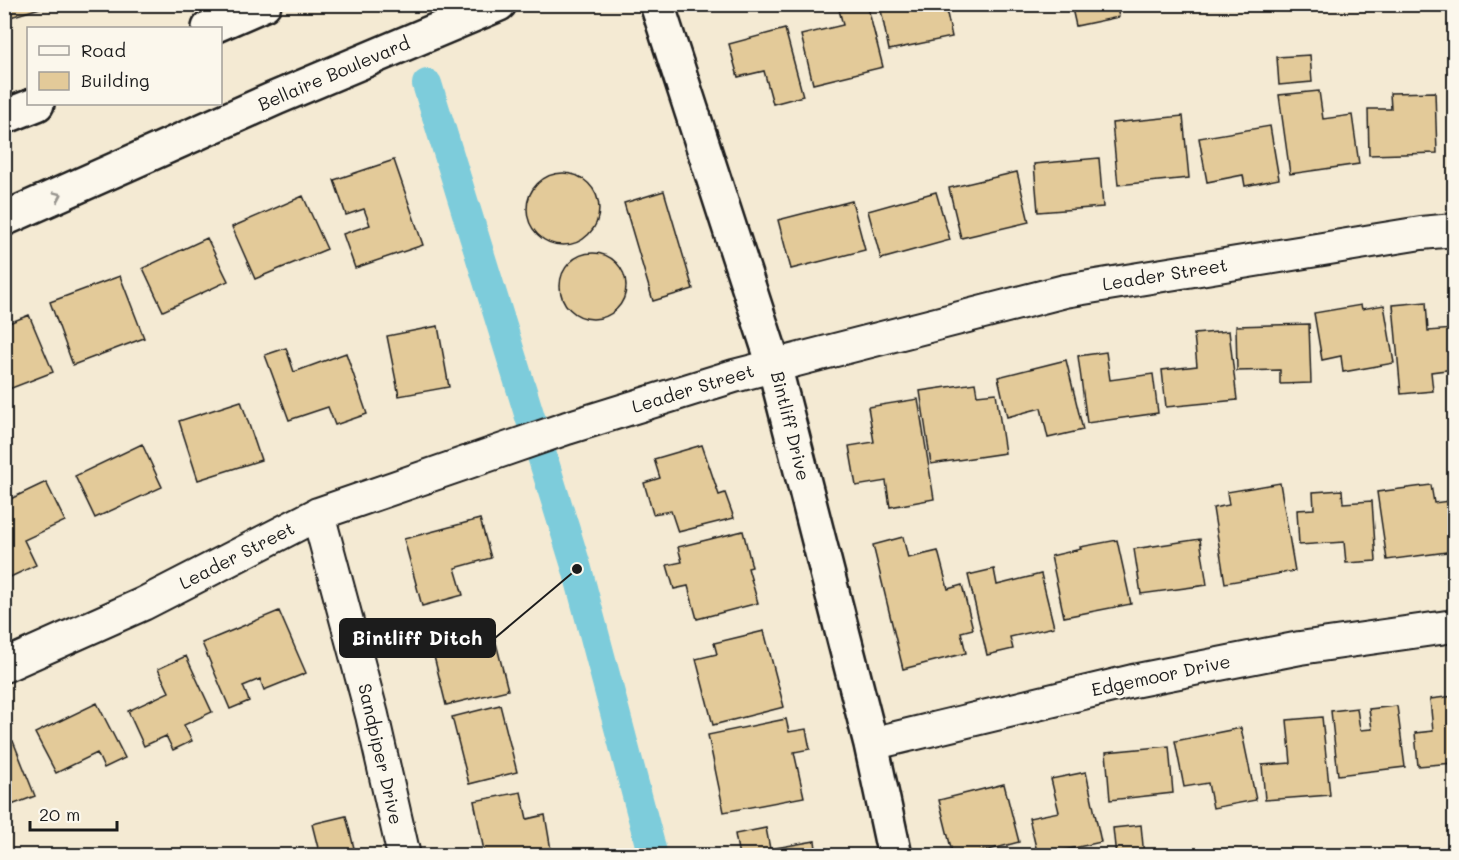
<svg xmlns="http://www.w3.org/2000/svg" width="1459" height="860" viewBox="0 0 1459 860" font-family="Mali,sans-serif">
  <rect width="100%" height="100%" fill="#f4ead3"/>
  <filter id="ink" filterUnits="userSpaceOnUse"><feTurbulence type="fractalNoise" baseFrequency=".0167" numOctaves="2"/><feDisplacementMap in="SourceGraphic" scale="12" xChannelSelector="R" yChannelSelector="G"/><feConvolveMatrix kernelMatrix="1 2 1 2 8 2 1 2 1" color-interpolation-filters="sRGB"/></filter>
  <g filter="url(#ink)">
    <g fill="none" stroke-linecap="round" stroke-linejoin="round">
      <path stroke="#7dccdb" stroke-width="30" d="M427,84L577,569L653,856"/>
    </g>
    <path fill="#e3ca99" stroke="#1c1c1c" stroke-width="1.5" d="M4,4H53L4,19Z
      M845,4H867L883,67L813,84L801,35L843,25L838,6Z
      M884,4H945L952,37L889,50L880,5Z
      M1071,4H1116L1119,17L1076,26Z
      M1131,4H1173L1131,10Z
      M785,29L803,96L773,104L764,71L738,77L729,44Z
      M1310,55L1312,82L1279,85L1277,57Z
      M1451,76H1454V139H1453Z
      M1319,91L1323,119L1352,115L1359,164L1290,174L1279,95Z
      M1435,92L1437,153L1369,155L1368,109H1391L1390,93Z
      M1183,116L1189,178L1118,185L1112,123Z
      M1270,126L1279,179L1245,186L1243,175L1207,182L1199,138Z
      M1099,158L1103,207L1038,212L1034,164Z
      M394,160L423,245L355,268L343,234L370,225L364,209L346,215L334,180Z
      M1017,172L1029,222L961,238L949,188Z
      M527 209a36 36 0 1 1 72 0a36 36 0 1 1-72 0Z
      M664,191L693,289L653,301L624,203Z
      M936,192L950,240L881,259L868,211Z
      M303,196L327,249L255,279L232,227Z
      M852,201L865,250L791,269L778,220Z
      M207,238L228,281L163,311L143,268Z
      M560 286a33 33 0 1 1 66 0a33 33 0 1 1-66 0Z
      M120,276L144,338L73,365L50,302Z
      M1426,302L1428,331L1454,329V369L1431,372L1433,391L1401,394L1393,305Z
      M1361,305L1362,309L1384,305L1394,363L1343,372L1341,356L1322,360L1314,313Z
      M29,315L53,372L4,391V325Z
      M1309,324L1311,383L1280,384V370L1237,371L1236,326Z
      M438,326L449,387L399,396L387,336Z
      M1229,331L1237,400L1166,407L1162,370L1197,366L1194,334Z
      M286,348L294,372L346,353L367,414L335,425L328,407L289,420L265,355Z
      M1106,352L1110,380L1153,374L1158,413L1087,423L1078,356Z
      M1066,360L1083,430L1048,438L1041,408L1007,417L998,377Z
      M975,383L977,395L996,393L1005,453L931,464L920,391Z
      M918,399L934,499L890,507L886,481L856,486L849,446L874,442L868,407Z
      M241,401L261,460L198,480L179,421Z
      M142,444L162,487L95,518L75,476Z
      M702,445L719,495L725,493L734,518L678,532L671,511L653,514L644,483L660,478L654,459Z
      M46,482L65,521L24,540L36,565L4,580V502Z
      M1280,483L1295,571L1225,583L1213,508L1229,505L1227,492Z
      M1431,485L1434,503L1449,501L1454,551L1387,560L1377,492Z
      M1342,490L1343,503L1372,501L1376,561L1346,563L1344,542L1299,545L1297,510L1314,509L1313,492Z
      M480,519L491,558L455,568L463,595L422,606L404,539Z
      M743,531L752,567L748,568L758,603L697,619L688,586L674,589L667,565L682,562L678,547Z
      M903,537L908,558L938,551L948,589L962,585L973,629L961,632L966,653L903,669L873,545Z
      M1200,539L1207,585L1141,594L1134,549Z
      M1117,540L1131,604L1064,617L1051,556L1081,549L1080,547Z
      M994,569L997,585L1041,574L1054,627L1010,637L1013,649L987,655L968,575Z
      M279,611L306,673L264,690L260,679L243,686L249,701L230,709L202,643Z
      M458,624L463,643L494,635L508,690L446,705L428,632Z
      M764,631L784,707L713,725L696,659L717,654L714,643Z
      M186,656L212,712L184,725L192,741L173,750L166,736L144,746L128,711L169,692L158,669Z
      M1454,696V763L1418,766L1415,733L1433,731L1430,699Z
      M97,703L125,758L104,768L97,753L56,773L35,733Z
      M500,705L517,772L469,784L452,717Z
      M1397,706L1405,767L1338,775L1331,711L1357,708L1360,730L1372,729L1369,709Z
      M1322,717L1330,795L1265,800L1262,765L1291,763L1287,720Z
      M786,719L789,732L806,729L810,749L794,752L804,797L724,812L708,735Z
      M1241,728L1256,800L1213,808L1208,783L1184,787L1175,741Z
      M13,741L35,796L4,808V744Z
      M1169,746L1173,793L1110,800L1106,752Z
      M1086,772L1101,842L1038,856L1029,818L1059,812L1051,779Z
      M1004,784L1019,842L966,856H953L939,800Z
      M521,792L527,819L545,815L552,856H485L474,801Z
      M346,816L356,856H320L312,824Z
      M1141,825L1144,856H1116L1113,828Z
      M766,828L770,849L815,841L817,856H739L735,834Z"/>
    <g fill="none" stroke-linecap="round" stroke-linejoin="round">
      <g stroke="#1c1c1c" stroke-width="36">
        <path id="minor" d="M318,514L372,715L404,856
          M4,666L143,604L318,514L567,428L734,376L1065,291L1421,233L1454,230
          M871,744L1133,681L1300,648L1454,626"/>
      </g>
      <g stroke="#1c1c1c" stroke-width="38">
        <path id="tertiary" d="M657,4L774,365L871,744L895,856"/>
      </g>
      <g stroke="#1c1c1c" stroke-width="38">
        <path id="primary" d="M209,28L264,4
          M4,117L37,104
          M4,219L276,98L499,4"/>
      </g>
      <use href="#minor" stroke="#fbf7ec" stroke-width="32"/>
      <use href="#tertiary" stroke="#fbf7ec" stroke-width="33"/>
      <use href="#primary" stroke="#fbf7ec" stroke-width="33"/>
    </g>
    <defs><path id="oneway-chevron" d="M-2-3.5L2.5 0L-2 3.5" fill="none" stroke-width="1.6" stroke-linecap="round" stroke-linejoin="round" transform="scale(1.5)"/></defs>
    <use stroke="#97948e" href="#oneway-chevron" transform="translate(58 196) rotate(-24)"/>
  </g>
  <g text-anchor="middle" stroke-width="6" stroke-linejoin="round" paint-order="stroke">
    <g font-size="18" fill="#1c1c1c" stroke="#fbf7ec">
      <text transform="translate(334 74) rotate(-23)" y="6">Bellaire Boulevard</text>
      <text transform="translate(1165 275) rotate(-9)" y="6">Leader Street</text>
      <text transform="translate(693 389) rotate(-17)" y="6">Leader Street</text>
      <text transform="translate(790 426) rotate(76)" y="6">Bintliff Drive</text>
      <text transform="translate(237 556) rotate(-27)" y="6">Leader Street</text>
      <text transform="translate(1161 676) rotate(-12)" y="6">Edgemoor Drive</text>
      <text transform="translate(380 754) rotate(77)" y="6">Sandpiper Drive</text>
    </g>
  </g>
  <path fill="none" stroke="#1c1c1c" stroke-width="2" d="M577 569L495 638"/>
  <circle fill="#1c1c1c" stroke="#fbf7ec" stroke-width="2" cx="577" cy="569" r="6"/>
  <rect fill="#1c1c1c" stroke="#1c1c1c" stroke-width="2" x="340" y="619" width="155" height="38" rx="6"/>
  <g font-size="20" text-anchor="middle" font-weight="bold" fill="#fff">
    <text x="417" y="645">Bintliff Ditch</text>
  </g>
  <rect width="1459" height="860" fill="none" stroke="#fbf7ec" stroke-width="24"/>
  <rect x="12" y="12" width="1435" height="836" fill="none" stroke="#1c1c1c" stroke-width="2" filter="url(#ink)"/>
  <rect x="27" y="27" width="195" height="78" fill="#fbf7ec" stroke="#a29f99" stroke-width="1.5"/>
  <rect x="39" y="46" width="30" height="9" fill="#fbf7ec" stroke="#a29f99" stroke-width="1.5"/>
  <text x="81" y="57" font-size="18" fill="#1c1c1c">Road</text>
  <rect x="39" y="72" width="30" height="18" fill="#e3ca99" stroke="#a29f99" stroke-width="1.5"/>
  <text x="81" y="87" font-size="18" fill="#1c1c1c">Building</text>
  <path d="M30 821v9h87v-9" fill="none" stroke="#1c1c1c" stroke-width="3"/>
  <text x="39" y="821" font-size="18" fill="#1c1c1c" stroke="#fbf7ec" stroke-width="4.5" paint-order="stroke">20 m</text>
</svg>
